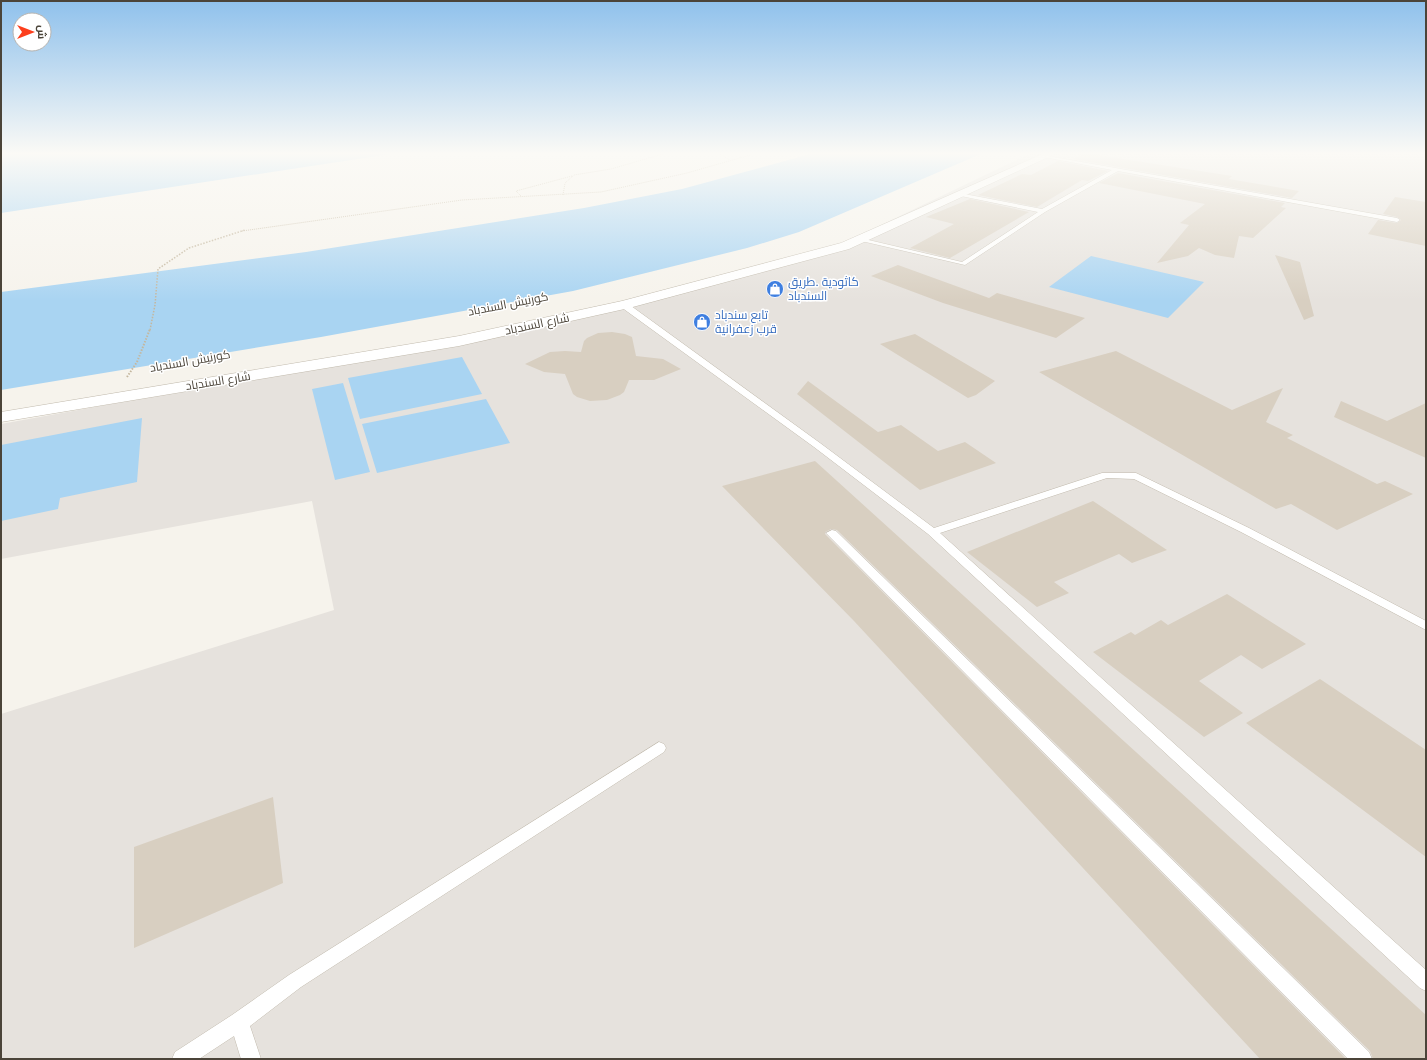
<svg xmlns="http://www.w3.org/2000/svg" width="1427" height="1060" viewBox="0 0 1427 1060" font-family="'Varela Round',Cairo,sans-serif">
  <rect width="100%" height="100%" fill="#f6f3ec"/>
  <path fill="#e6e2dd" d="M1031,153H1426V1059H1V714L334,610L312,501L1,559V424L288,372L607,308L829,250Z"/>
  <path fill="#a9d4f2" d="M1,153H397L1,213Z
    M814,153H983L799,232L747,248L573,291L321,337L1,390V292L306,252L584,208L682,189Z
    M1091,256L1204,282L1168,318L1049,287Z
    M462,357L482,394L360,419L348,378Z
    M343,383L370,472L335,480L312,389Z
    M486,399L510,443L377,473L362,424Z
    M142,418L137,482L60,498L58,509L1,521V445Z"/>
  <path fill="#d8cfc1" d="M1085,153L1232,176L1229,179L1299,191L1292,198L1073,159Z
    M1058,161L1108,171L1088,181L1082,180L1037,207L978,195L1022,174L1031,175Z
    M1118,173L1285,203L1281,207L1286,208L1253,238L1239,236L1234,258L1215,255L1199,248L1188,256L1157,263L1189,225L1180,223L1205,204L1099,183Z
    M1395,197L1426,202V246L1368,234L1378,220L1397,223L1401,220L1397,217L1383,214Z
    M970,199L1029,212L950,258L910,248L954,224L926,217Z
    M1275,255L1300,262L1314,316L1304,320Z
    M898,265L989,298L997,293L1085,318L1056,338L943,303L871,276Z
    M612,332L625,334L632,337L636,356L663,359L681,369L654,380H629L624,392L620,395L607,400L590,401L577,397L573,394L565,374L544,372L525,364L550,352L565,351L581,352L584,341L587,338L598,333Z
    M915,334L995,381L976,395L968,398L880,344Z
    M1116,351L1232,410L1283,388L1266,422L1293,435L1287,438L1377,484L1385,481L1413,494L1337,530L1291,504L1276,509L1039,372Z
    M808,381L878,432L901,425L938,451L965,442L996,463L920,490L797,394Z
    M1341,401L1387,421L1426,403V458L1334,417Z
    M815,461L1426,1015V1059H1373L1370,1051L837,530L831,529L825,532V534L1346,1059H1260L854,621L722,486Z
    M1093,501L1167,550L1132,563L1119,554L1054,582L1069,593L1037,607L967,552Z
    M1227,594L1306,644L1262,669L1241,655L1199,681L1243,713L1204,737L1093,652L1131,632L1135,635L1161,620L1168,625Z
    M1320,679L1426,750V857L1246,723Z
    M273,797L283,883L134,948V847Z"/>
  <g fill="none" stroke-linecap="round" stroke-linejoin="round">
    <g stroke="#c2bbae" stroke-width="1">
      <path id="service" d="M1042,155L1397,218L1400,220L1397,222L1118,171L1045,212L965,265L857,240L860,238L962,262L1038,212L961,196L959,193L1042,209L1112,170L1044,157Z
        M621,303H627L820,443L934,528L1102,473H1136L1249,528L1426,621V630L1241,532L1134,479L1107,478L940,533L1426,970V991L1420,988L928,534L814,447L621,307Z
        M832,530L836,531L1369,1052L1372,1059H1348L828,535L826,533Z
        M659,742L664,744L666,748L664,752L301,987L250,1026L261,1059H241L234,1036L199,1059H172L175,1052L232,1015L289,975Z"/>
    </g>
    <g stroke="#c2bbae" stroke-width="1">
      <path id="minor" d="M1045,153H1057L849,249L629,308L459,346L1,422V412L459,336L622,301L841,243Z"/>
    </g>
    <path stroke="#c4b79f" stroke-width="1" stroke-dasharray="1 1" stroke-linecap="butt" d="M718,153L730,160
      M563,195L565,183L574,175L611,169L666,153
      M521,196L516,191L572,176
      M242,231L462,200L601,192L687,173L757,153"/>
    <path stroke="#c4b79f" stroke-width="1.5" stroke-dasharray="1.5 1.5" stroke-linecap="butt" d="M150,330L155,305L158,269L189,248L245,230"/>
    <path stroke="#c4b79f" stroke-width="2" stroke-dasharray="1.5 1.5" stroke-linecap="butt" d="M127,377L137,362L150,329"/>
    <use href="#service" fill="#fff" fill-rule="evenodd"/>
    <use href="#minor" fill="#fff" fill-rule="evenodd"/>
  </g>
  <linearGradient id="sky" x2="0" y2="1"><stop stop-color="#8fc1ec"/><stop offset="0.51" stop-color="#fbfaf6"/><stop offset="1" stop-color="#fbfaf6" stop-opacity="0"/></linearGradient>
  <rect width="1427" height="301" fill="url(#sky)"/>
  <defs>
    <g id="shop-disc" transform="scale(0.9)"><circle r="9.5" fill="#3f7fe0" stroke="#fff"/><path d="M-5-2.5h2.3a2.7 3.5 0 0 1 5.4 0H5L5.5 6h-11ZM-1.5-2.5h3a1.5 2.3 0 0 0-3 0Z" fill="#fff"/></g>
  </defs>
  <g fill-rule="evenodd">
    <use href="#shop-disc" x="775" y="289"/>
    <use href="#shop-disc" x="702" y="322"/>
  </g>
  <g text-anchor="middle" stroke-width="3" stroke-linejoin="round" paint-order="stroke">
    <g font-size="12" fill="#366cbe" stroke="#fff" text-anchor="start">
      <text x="788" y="286">كاثودية .طريق<tspan x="788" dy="14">السندباد</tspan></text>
      <text x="715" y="319">تابع سندباد<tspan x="715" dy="14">قرب زعفرانية</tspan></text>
    </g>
    <g font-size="12" fill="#4b4439" stroke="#fff">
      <text transform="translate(508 304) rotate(-11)" y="4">كورنيش السندباد</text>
      <text transform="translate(537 324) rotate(-12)" y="4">شارع السندباد</text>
      <text transform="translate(190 361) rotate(-10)" y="4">كورنيش السندباد</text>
      <text transform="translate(218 381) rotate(-9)" y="4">شارع السندباد</text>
    </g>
  </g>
  <rect width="1427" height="1060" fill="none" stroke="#4b4439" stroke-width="4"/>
  <g transform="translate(32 32) rotate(90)"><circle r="19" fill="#ffffff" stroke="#b7b4b0"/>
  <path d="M0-3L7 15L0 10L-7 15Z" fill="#fc3f1d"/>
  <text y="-6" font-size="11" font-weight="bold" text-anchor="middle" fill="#4b4439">ش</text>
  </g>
</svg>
